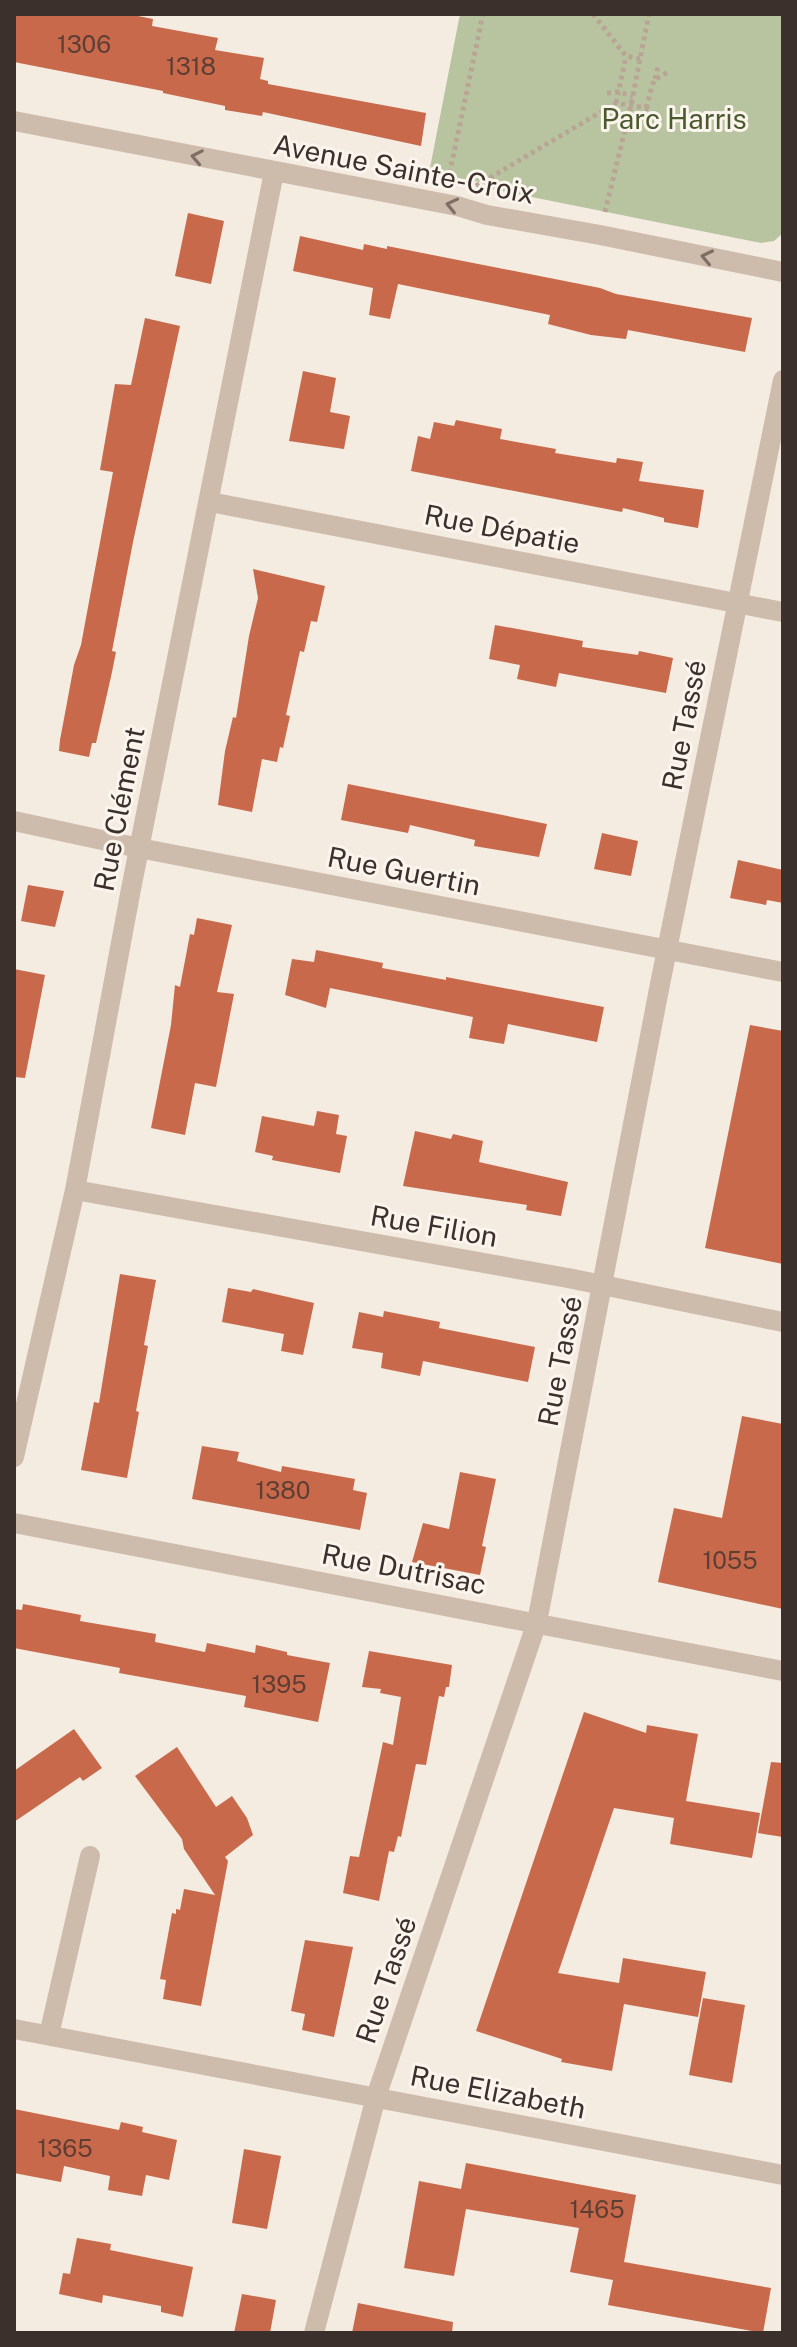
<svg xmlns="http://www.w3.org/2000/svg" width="797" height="2347" viewBox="0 0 797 2347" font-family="'Public Sans',sans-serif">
  <rect width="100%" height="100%" fill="#f4ebe1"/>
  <path fill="#b8c4a0" d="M460,14H783V233L774,241L761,243L492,189L480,182L429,173Z"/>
  <path fill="#c8694b" d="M14,14H128L153,19L152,26L218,38L215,50L264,58L260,79L268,81V84L426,113L421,146L263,112L262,116L225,110V106L163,93V91L14,62Z
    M188,213L224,221L211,284L175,276Z
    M300,236L363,250L364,244L387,249V246L600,288L616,294L752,318L745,352L628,330L626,339L591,335L548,324L550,315L398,284L390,319L369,315L373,288L293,271Z
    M145,318L180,326L133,542L112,651L116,652L112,672L96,743H92L89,757L59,751L60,740L74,665L81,645L113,472L100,470L115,384L131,385Z
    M303,371L336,378L330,412L350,416L344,449L289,441Z
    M456,420L502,429L500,439L556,449L555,453L616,463L617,458L643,462L639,481L704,490L698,528L664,522V518L623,508L622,512L411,471L418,436L430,439L434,422L454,426Z
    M253,569L325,586L317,622L311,621L304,652L300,651L286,715L290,716L283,748L280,747L277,762L262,759L252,812L218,805L225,751L233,717L236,718L249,636L258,598Z
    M495,625L583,641L582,647L638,655L639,651L673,658L666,693L559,673L556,687L517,679L520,665L489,659Z
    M348,784L547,824L539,857L474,846L475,840L410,825L408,833L341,820Z
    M602,833L638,841L631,876L594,869Z
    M738,860L783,870V903L767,900L766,905L730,898Z
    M28,885L64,891L55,927L21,921Z
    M197,918L232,925L217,992L234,994L216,1087L195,1083L185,1135L151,1128L171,1025L175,985L180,987L190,934L194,935Z
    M316,950L383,963L382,968L446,980V977L604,1007L597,1042L508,1024L504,1044L469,1038L473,1017L330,988L326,1008L285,995L292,959L314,962Z
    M14,969L45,975L25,1078L14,1077Z
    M750,1025L783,1031V1264L705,1248Z
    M317,1111L339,1115L336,1134L347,1136L340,1173L272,1160L273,1156L255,1152L262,1116L314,1126Z
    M415,1131L451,1139L453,1134L483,1141L479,1162L568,1182L561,1216L526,1210L527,1205L403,1186Z
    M120,1274L156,1280L144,1345L148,1346L136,1411L139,1412L127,1478L81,1470L94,1402L99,1403Z
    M228,1288L251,1292L253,1289L314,1303L303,1355L281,1351L284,1334L222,1322Z
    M384,1311L440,1322L439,1328L535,1347L528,1382L423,1361L420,1376L381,1368L383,1353L352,1348L359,1312L383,1317Z
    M742,1416L783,1424V1609L658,1582L674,1508L722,1518Z
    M202,1446L239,1452L237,1461L281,1472L282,1466L355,1479L353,1490L367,1493L360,1530L192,1499Z
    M460,1472L496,1479L482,1546L486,1547L480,1575L412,1562L423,1523L449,1529Z
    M23,1604L81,1615L80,1621L156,1634L155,1642L205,1652L207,1643L255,1653L256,1645L287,1652V1655L330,1663L318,1722L244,1707L246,1696L119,1673L120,1668L14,1648V1609L22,1610Z
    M369,1651L452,1665L449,1687H446L444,1697L439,1696L426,1765L416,1764L401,1837L398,1836L394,1852L389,1851L379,1901L343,1893L350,1856L359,1857L383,1742L393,1745L401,1697L380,1693L381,1689L362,1687Z
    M584,1712L646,1733L647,1725L698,1734L686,1801L760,1813L752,1858L670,1844L674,1818L614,1808L558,1973L619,1983L623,1958L706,1972L698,2017L624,2004L612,2071L561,2062L562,2059L476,2031Z
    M74,1729L102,1768L83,1781L80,1777L14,1822V1771Z
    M177,1747L216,1807L232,1796L247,1818L253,1835L225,1857L228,1861L201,2006L163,1999L166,1980L160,1979L172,1913L176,1914V1909L180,1910L184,1889L215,1895L184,1849L182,1839L135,1776Z
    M771,1762L783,1763V1837L758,1833Z
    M305,1940L353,1947L334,2037L302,2030L305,2014L291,2011Z
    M703,1998L745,2005L732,2083L689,2075Z
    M14,2109L119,2130L121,2122L143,2127L142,2132L177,2140L169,2180L146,2175L142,2196L108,2190L110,2176L64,2166L61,2182L14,2173Z
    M244,2149L281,2156L267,2229L232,2223Z
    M466,2163L636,2195L624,2262L771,2288L763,2333L608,2305L613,2280L570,2272L579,2228L466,2209L454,2276L404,2268L419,2181L461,2189Z
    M77,2238L111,2244L110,2250L193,2267L183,2317L161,2312V2306L103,2295L102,2303L59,2294L63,2273L70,2274Z
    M242,2294L276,2300L270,2333H234Z
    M358,2303L453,2322L452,2333H352Z"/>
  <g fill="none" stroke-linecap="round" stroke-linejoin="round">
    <path stroke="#b9a596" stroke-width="5" stroke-dasharray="4 4" stroke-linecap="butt" d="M593,14L626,56L640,59
      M655,79L658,67
      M607,93L618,92L633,96
      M616,103L626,56
      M646,108L654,80L670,71
      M448,181L483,14
      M476,186L616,103L646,108L662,120
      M605,212L631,105L649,14"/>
    <path stroke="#cdbbac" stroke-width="20" d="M14,121L457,206L487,215L600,235L783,272
      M210,502L783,612
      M14,821L139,848L783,972
      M75,1190L568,1278L783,1322
      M14,1457L75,1190L131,889L274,172
      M14,1523L783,1671
      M14,2029L783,2175
      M49,2035L90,1856
      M314,2333L376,2097L537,1622L660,984L783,380"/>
  </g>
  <defs><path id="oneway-chevron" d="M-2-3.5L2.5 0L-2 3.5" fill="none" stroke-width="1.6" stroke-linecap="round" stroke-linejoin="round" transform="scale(2)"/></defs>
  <g stroke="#7d6f65">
    <use href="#oneway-chevron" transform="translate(197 157) rotate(-169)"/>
    <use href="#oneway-chevron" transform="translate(452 205) rotate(-167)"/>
    <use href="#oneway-chevron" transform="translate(707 257) rotate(-168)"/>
  </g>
  <g text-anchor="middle" stroke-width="6" stroke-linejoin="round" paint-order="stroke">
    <g font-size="24" fill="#5e3e33">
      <text x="84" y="53">1306</text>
      <text x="191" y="75">1318</text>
      <text x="283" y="1499">1380</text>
      <text x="730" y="1569">1055</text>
      <text x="279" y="1693">1395</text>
      <text x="65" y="2157">1365</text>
      <text x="597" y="2218">1465</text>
    </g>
    <g font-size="28" fill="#4a5a2e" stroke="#fbf5ee">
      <text x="674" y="129">Parc Harris</text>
    </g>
    <g font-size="28" fill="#3b302b" stroke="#fbf5ee">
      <text transform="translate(404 169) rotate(11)" y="10">Avenue Sainte-Croix</text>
      <text transform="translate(502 529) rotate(11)" y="10">Rue Dépatie</text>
      <text transform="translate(684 725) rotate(-79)" y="10">Rue Tassé</text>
      <text transform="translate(119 809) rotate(-79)" y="10">Rue Clément</text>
      <text transform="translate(404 871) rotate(11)" y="10">Rue Guertin</text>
      <text transform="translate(434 1226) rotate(10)" y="10">Rue Filion</text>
      <text transform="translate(560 1361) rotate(-79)" y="10">Rue Tassé</text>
      <text transform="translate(404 1569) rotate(11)" y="10">Rue Dutrisac</text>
      <text transform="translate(386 1980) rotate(-71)" y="10">Rue Tassé</text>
      <text transform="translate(498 2092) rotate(11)" y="10">Rue Elizabeth</text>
    </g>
  </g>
  <rect width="797" height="2347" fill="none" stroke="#3b302b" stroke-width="32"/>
</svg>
